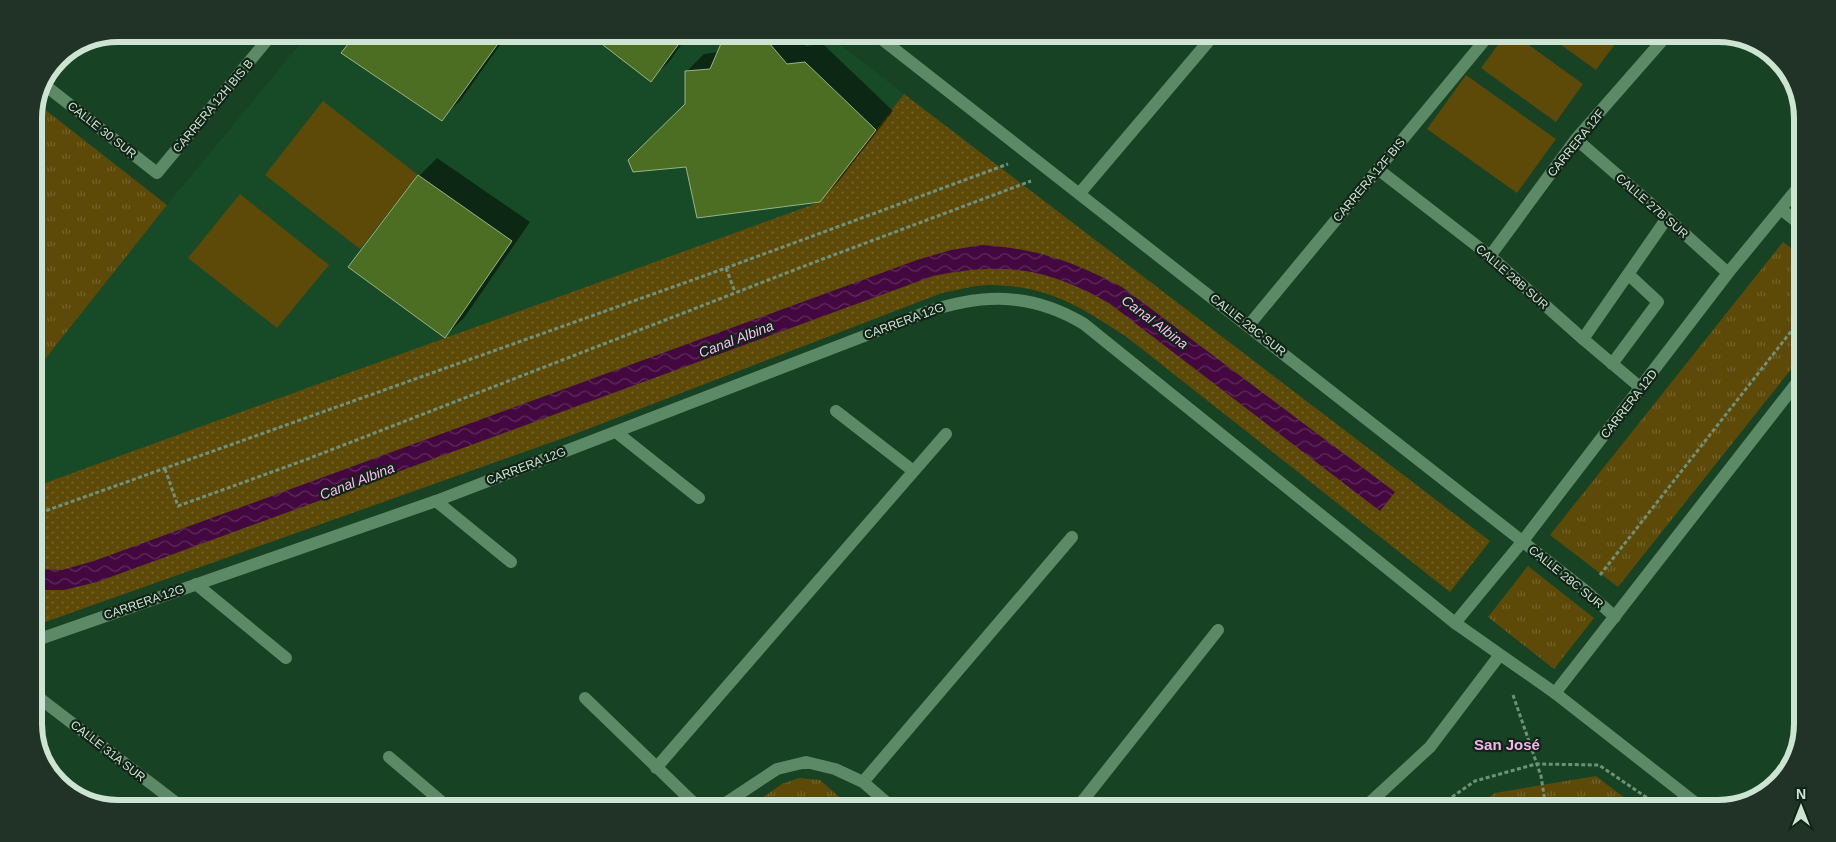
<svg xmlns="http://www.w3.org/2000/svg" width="1836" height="842" viewBox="0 0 1836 842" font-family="Arial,sans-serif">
  <defs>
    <pattern id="grass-dots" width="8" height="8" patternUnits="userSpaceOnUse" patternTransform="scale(1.25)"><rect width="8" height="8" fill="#5d4a09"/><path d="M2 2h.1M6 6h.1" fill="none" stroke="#73642c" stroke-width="1.8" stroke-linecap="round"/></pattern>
    <pattern id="park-tufts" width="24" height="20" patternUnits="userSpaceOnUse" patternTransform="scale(1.25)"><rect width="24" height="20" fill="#5d4a09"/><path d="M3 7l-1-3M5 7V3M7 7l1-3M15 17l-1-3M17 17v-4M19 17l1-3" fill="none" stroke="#73642c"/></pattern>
    <pattern id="water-waves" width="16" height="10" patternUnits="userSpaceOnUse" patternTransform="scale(1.25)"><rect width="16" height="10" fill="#430840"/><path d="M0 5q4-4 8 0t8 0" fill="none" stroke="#5d2c5b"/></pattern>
  </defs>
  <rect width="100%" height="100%" fill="#174224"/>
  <path fill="#174b28" d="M830,37L904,94L820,202L34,487V373L167,205L304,39Z"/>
  <path fill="url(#grass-dots)" d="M904,94L1490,541L1450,592L1128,338C1081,307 1049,286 991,285C975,285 957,290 942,293L572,435L34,626V487L820,202Z"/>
  <path fill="url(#park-tufts)" d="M38,104L167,205L34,373V113Z
    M1783,242L1801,256L1800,358L1618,587L1550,535Z
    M1528,566L1594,618L1554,669L1488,617Z
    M1596,776L1638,808H1475L1495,793Z
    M799,778L820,780L852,808H748L782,784Z"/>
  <path fill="#5d4a09" d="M1546,34H1610L1618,40L1596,70Z
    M1505,35H1515L1583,84L1556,122L1481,68Z
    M1466,75L1556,139L1517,193L1427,129Z
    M323,101L418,175L360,249L265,175Z
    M240,194L329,265L277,328L188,258Z"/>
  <path fill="url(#water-waves)" d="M982,245C1038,249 1072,261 1122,287L1395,492L1380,511L1109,303C1045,267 1004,262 933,276L97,582L64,590H34V569L62,570L94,561L917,260L951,250Z"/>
  <path fill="#0007" d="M798,37L806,46L823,44L893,111L838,182L820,200L687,166L686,72L704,54L718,52L726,38Z
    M505,38L460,101L441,119L354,39Z
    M596,38H686L669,62L650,80Z
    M437,158L530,222L464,318L445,336L419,176Z"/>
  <path fill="#4b6e23" stroke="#9ab384" d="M764,37L787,64L805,62L876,130L820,202L697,218L686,167L633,172L628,160L685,104V71L710,69L723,39Z
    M502,38L442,121L341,53L352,39Z
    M594,38H683L651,82Z
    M418,175L512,241L445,338L348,267Z"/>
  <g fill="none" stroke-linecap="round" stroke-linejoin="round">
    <path stroke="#709179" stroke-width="3" stroke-dasharray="4 2.5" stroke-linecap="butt" d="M726,268L735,292
      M165,469L178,506L305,460L807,265L1031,181
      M34,515L726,268L1008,164
      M1600,575L1800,320
      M1513,695L1541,776L1546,808
      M1436,808L1475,781L1536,764L1599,765L1662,808"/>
    <path stroke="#5c8966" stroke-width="12" d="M1612,364L1658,302L1628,274
      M1641,388L1583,339L1667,218L1728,273
      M836,411L912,470
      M616,432L699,498
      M436,501L511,562
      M196,584L286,658
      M585,698L699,808
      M389,757L449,808
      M656,768L946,434
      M863,782L1072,537
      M1077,808L1218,630"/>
    <path stroke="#5c8966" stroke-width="12" d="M879,37L1587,592L1615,617
      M46,86L157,173L268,39
      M1576,139L1667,218
      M1379,170L1490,256L1583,339
      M1079,194L1213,36
      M1782,210L1801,225
      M1490,256L1576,139L1668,34
      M1249,325L1489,35
      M34,641L436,501L924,313C981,293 1031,292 1084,324L1455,623
      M1555,693L1702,808
      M718,808L777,769L806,762L835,769L863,782L893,808"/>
    <path stroke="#5c8966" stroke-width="12" d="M1799,380L1555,693L1455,623L1522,542L1728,273L1801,184
      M34,694L183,808
      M1364,808L1430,747L1499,656"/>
  </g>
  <g text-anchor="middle" stroke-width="4.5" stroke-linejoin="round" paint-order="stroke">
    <g font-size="12" fill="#cce4d1" stroke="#122417">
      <text transform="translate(213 106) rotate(-50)" y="4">CARRERA 12H BIS B</text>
      <text transform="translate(102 130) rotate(38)" y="4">CALLE 30 SUR</text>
      <text transform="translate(1576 143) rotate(-51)" y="4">CARRERA 12F</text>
      <text transform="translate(1369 180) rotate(-50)" y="4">CARRERA 12F BIS</text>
      <text transform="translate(1652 206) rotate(41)" y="4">CALLE 27B SUR</text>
      <text transform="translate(1512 277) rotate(41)" y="4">CALLE 28B SUR</text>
      <text transform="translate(904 321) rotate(-20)" y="4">CARRERA 12G</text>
      <text transform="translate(1248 325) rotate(38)" y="4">CALLE 28C SUR</text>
      <text transform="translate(1629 404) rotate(-52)" y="4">CARRERA 12D</text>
      <text transform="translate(526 466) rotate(-21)" y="4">CARRERA 12G</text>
      <text transform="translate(1566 577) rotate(39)" y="4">CALLE 28C SUR</text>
      <text transform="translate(144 602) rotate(-19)" y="4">CARRERA 12G</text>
      <text transform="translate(108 751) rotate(38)" y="4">CALLE 31A SUR</text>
    </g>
    <g font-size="14" font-style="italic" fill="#fbbcf3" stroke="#122417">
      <text transform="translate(1155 322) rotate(37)" y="5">Canal Albina</text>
      <text transform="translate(736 339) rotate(-21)" y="5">Canal Albina</text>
      <text transform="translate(357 481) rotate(-21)" y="5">Canal Albina</text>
    </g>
    <g font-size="15" font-weight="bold" fill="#f2b4ea" stroke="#122417">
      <text x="1507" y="750">San José</text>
    </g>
  </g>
  <path d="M0 0H1836V842H0ZM118 42H1718A76 76 0 0 1 1794 118V724A76 76 0 0 1 1718 800H118A76 76 0 0 1 42 724V118A76 76 0 0 1 118 42Z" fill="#213326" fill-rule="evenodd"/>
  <path fill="none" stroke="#cce4d1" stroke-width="6" d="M118 42H1718A76 76 0 0 1 1794 118V724A76 76 0 0 1 1718 800H118A76 76 0 0 1 42 724V118A76 76 0 0 1 118 42Z"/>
  <g transform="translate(1801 807)" stroke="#122417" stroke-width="4" paint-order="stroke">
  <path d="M0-4L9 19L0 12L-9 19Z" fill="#cce4d1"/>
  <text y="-8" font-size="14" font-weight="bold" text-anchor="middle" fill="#cce4d1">N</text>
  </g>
</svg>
